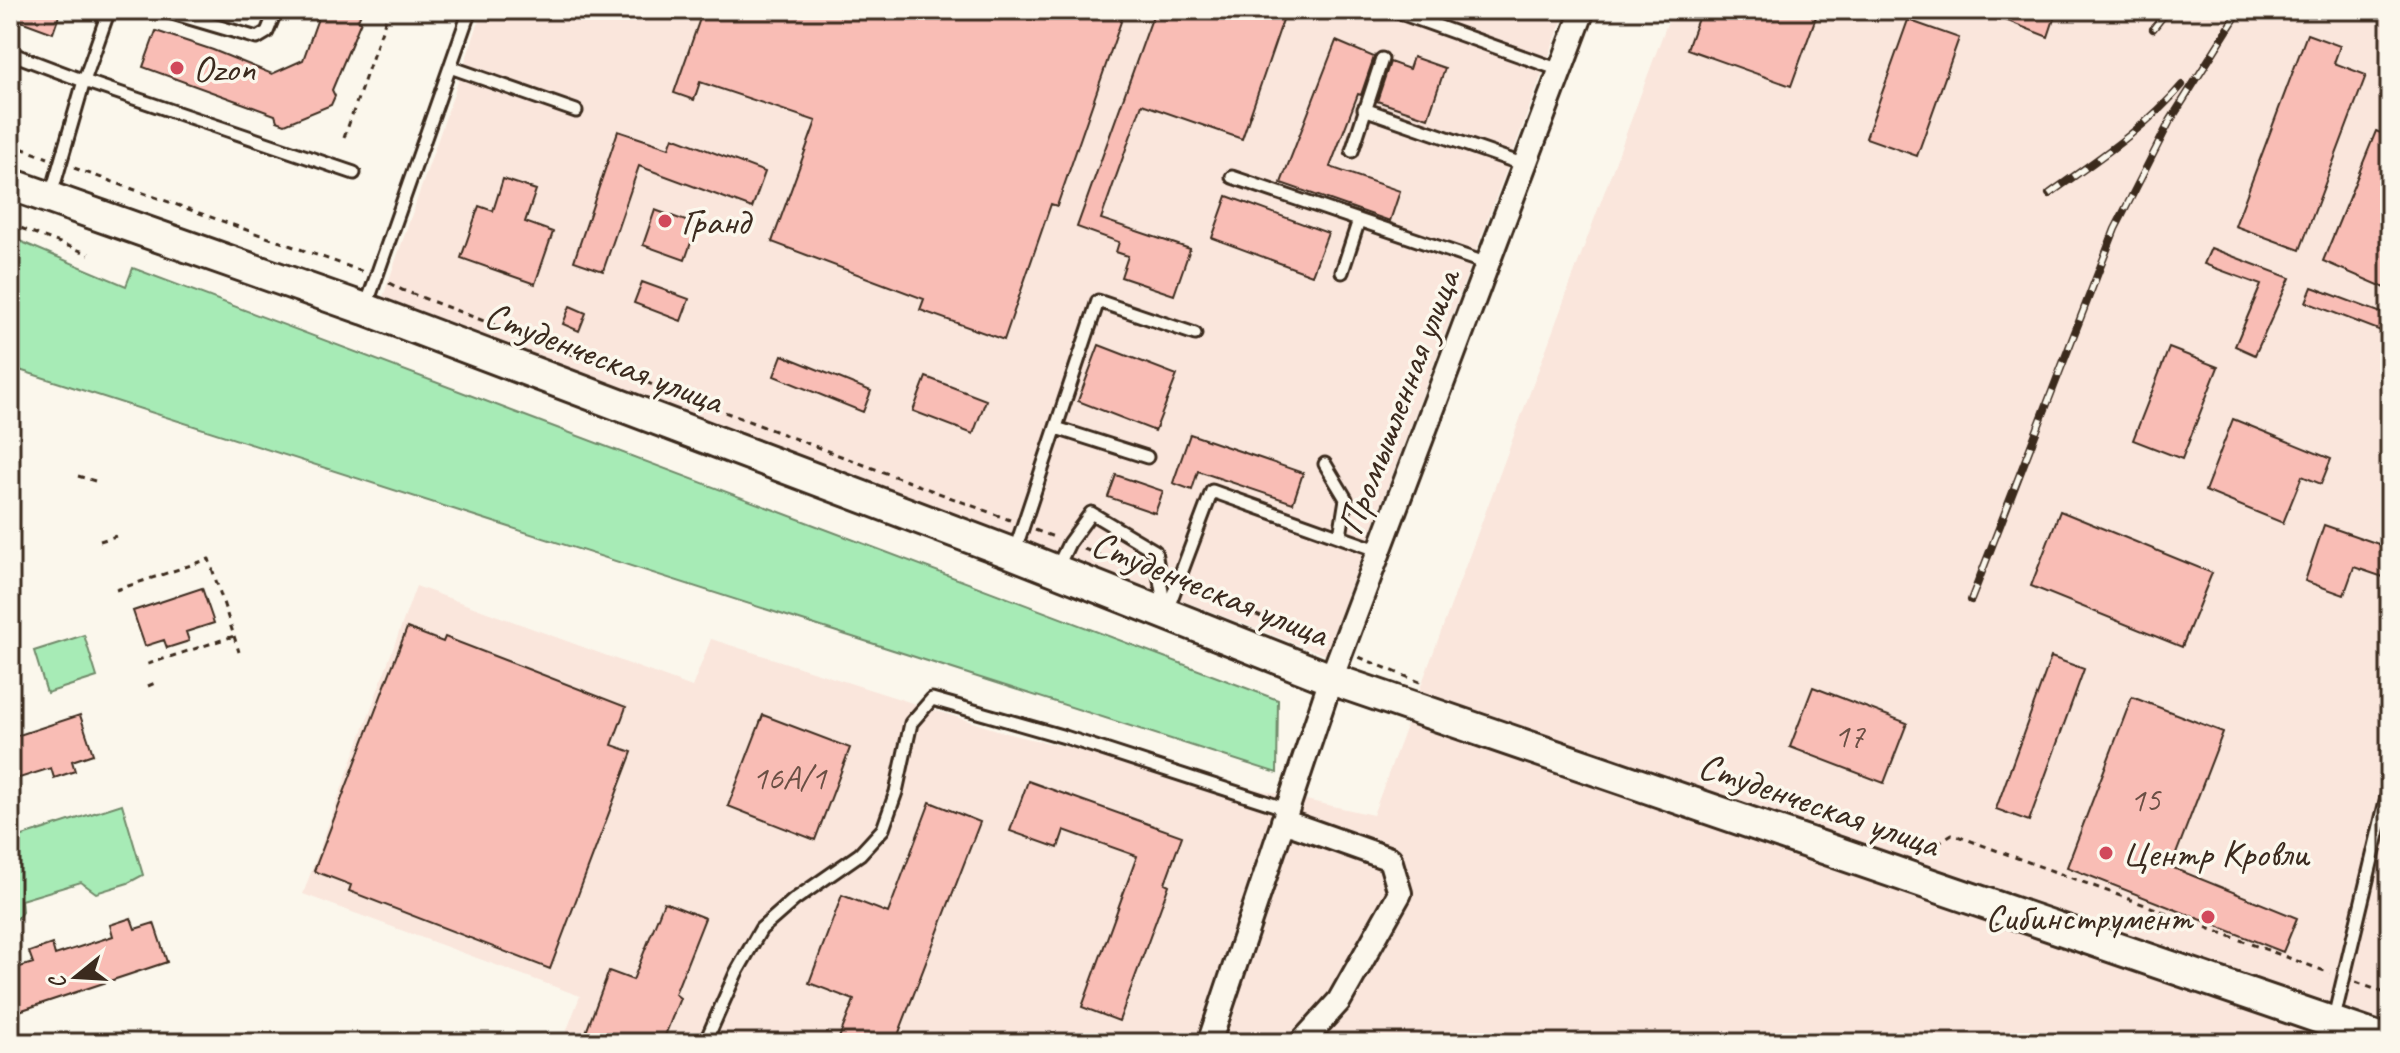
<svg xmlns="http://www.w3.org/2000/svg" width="2400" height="1053" viewBox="0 0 2400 1053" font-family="Caveat,sans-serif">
  <rect width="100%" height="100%" fill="#fbf7ec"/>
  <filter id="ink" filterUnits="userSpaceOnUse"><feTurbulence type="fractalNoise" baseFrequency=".0125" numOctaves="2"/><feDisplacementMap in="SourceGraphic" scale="16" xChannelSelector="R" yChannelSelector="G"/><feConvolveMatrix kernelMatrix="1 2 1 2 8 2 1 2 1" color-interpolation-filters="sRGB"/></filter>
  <g filter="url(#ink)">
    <path fill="#fae6dc" d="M483,10H1566L1325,655L383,297Z
      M1672,10H2390V1043H562L580,996L303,894L416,586L692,687L711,639L1013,735L1373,815Z"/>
    <path fill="#a7ebb6" stroke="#718a6a" stroke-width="2" d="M10,237L126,286L133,268L1278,700L1277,773L10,367Z
      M84,635L97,677L47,693L34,651Z
      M122,804L143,875L128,883L96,893L81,882L21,900L22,912L17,919L10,921V896L13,894L10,886V840Z"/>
    <path fill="#f9bdb5" stroke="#3b2a1e" stroke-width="2" d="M10,10H61L53,33L10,17Z
      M321,10H362L358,20L361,21L332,90L335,96L331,105L285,124L277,121L275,115L143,67L156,31L213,50L272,74L303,60Z
      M703,10H1125L1057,206L1051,204L1004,340L920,310L924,299L772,242L816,121L700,82L694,100L674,93Z
      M1155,10H1263L1284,17L1242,139L1142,104L1101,219L1190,249L1174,295L1121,277L1128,256L1116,252L1119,242L1077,227Z
      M1701,10H1805L1817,14L1791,86L1687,49Z
      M1980,10H2057L2048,37Z
      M1908,20L1959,38L1917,156L1866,138Z
      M2307,34L2340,46L2334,63L2366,75L2300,250L2235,226Z
      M1336,41L1374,57L1361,95L1358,94L1330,167L1400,191L1390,221L1281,183Z
      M1413,57L1445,68L1428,118L1377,101L1390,62L1409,69Z
      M618,131L669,148L673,137L765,172L752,208L639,166L603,271L574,261Z
      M2376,131L2390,137V290L2323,261Z
      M503,179L536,190L525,222L553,232L535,284L461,258L479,206L493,211Z
      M1227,196L1328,233L1312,275L1212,238Z
      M655,210L697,225L685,260L643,245Z
      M2211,248L2290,278L2255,355L2235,346L2261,285L2204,264Z
      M642,282L689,299L681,321L634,303Z
      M2312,287L2387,315L2381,331L2306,302Z
      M570,306L586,313L579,331L563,324Z
      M1099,345L1177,375L1155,431L1078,401Z
      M2169,348L2218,367L2182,459L2133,440Z
      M782,355L871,391L863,412L774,376Z
      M926,377L986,400L973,434L913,411Z
      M2233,419L2331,459L2321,484L2302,476L2283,523L2205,491Z
      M1190,434L1303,473L1293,503L1198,471L1192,490L1173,483Z
      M1116,475L1163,491L1155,513L1108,497Z
      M2060,511L2212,573L2182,647L2031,586Z
      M2324,525L2390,548V557L2383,577L2354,567L2344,595L2305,581Z
      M202,588L214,623L186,632L189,641L167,648L164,640L145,646L133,611Z
      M407,628L443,642L445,637L626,707L612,745L632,752L550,969L349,891L351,885L314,871Z
      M2051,657L2084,669L2029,821L1996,809Z
      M1813,687L1907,723L1884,783L1790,747Z
      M2132,697L2223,732L2171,867L2297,918L2283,952L2067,867Z
      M80,715L93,754L72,761L75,771L54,778L51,768L10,781V738Z
      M763,715L850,748L815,840L728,806Z
      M1028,781L1182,836L1165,883L1169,885L1119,1021L1082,1007L1137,856L1064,830L1058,848L1010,831Z
      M930,802L980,822L895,1043H837L854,1000L809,983L842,895L888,913Z
      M664,902L705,918L675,994L680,998L662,1043H582L609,971L633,980Z
      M131,918L135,929L154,923L167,962L10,1014V970L33,963L29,952L52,944L55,955L113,936L110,925Z"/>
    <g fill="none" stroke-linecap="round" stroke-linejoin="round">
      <g stroke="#3b2a1e" stroke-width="17">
        <path id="lane" d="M162,10L257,38L267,32L276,10
          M1392,10L1560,70
          M10,53L84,81L354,173
          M450,67L576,111
          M1364,109L1525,165
          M1352,151L1382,59
          M1232,177L1488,264
          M51,195L84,81L109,10
          M1342,272L1359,220
          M365,309L470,10
          M1056,428L1147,457
          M1325,464L1346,499L1340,536
          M1014,553L1098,301L1195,334
          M1057,568L1069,543L1091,513L1155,551L1165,609
          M1166,613L1212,491L1380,551
          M2333,1022L2390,784
          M705,1043L736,973L761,929L794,900L860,854L883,829L896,792L911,723L932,699L1065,737L1287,809"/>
      </g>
      <g stroke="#3b2a1e" stroke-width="28">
        <path id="street" d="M1283,821L1390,859L1400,893L1339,1001L1301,1043
          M1209,1043L1331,679L1583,10"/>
      </g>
      <g stroke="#3b2a1e" stroke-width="36">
        <path id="secondary" d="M10,184L365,309L1014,554L1331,679L2390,1042"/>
      </g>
      <path stroke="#3b2a1e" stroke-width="3" stroke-dasharray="6 6" stroke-linecap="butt" d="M344,138L389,10
        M10,144L48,158
        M74,168L364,272
        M10,224L89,254
        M389,283L402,290L1010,520
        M78,476L95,481
        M10,488L18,467
        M1035,530L1054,537
        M100,541L116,536
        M1084,549L1144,572
        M1189,587L1322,642
        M116,590L209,559L234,636L142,666
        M234,636L239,652
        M1359,657L1422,683
        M148,686L155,683
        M1917,856L1952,834L2330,973
        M2356,982L2390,995"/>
      <use href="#lane" stroke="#fbf7ec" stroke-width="11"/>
      <use href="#street" stroke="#fbf7ec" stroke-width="22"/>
      <use href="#secondary" stroke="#fbf7ec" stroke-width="30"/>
      <g stroke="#3b2a1e" stroke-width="8">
        <path id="rail" d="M2153,29L2168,10
          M2049,194C2095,161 2145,129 2182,85
          M1971,600L2115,229L2170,121L2240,10"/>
      </g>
      <use href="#rail" stroke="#fbf7ec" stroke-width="5" stroke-dasharray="15" stroke-linecap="butt"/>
    </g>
  </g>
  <g fill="#d1495b" stroke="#fbf7ec" stroke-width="3">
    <circle cx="177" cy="68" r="8"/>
    <circle cx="665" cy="221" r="8"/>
    <circle cx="2106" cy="853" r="8"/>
    <circle cx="2208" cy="917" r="8"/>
  </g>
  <g text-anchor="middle" stroke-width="7" stroke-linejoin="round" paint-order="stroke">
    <g font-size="34" fill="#6a4f44">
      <text x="1849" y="747">17</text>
      <text x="789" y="789">16А/1</text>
      <text x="2145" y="811">15</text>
    </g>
    <g font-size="38" fill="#3b2a1e" stroke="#fbf7ec" text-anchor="start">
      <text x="193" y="81">Ozon</text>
      <text x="681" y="234">Гранд</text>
      <text x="2122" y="866">Центр Кровли</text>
      <text x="2192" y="930" text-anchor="end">Сибинструмент</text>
    </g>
    <g font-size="38" fill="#3b2a1e" stroke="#fbf7ec">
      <text transform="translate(604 357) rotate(21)" y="13">Студенческая улица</text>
      <text transform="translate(1398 402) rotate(-69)" y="13">Промышленная улица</text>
      <text transform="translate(1210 588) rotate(22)" y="13">Студенческая улица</text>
      <text transform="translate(1819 804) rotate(19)" y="13">Студенческая улица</text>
    </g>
  </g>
  <rect width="2400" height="1053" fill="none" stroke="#fbf7ec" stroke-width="40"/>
  <rect x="20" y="20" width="2360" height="1013" fill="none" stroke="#3b2a1e" stroke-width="3" filter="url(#ink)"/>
  <g transform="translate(76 977) rotate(252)" stroke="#fbf7ec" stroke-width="6" paint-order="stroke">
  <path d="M0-6L14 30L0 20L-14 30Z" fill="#3b2a1e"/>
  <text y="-12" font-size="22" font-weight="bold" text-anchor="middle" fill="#3b2a1e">С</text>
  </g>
</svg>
